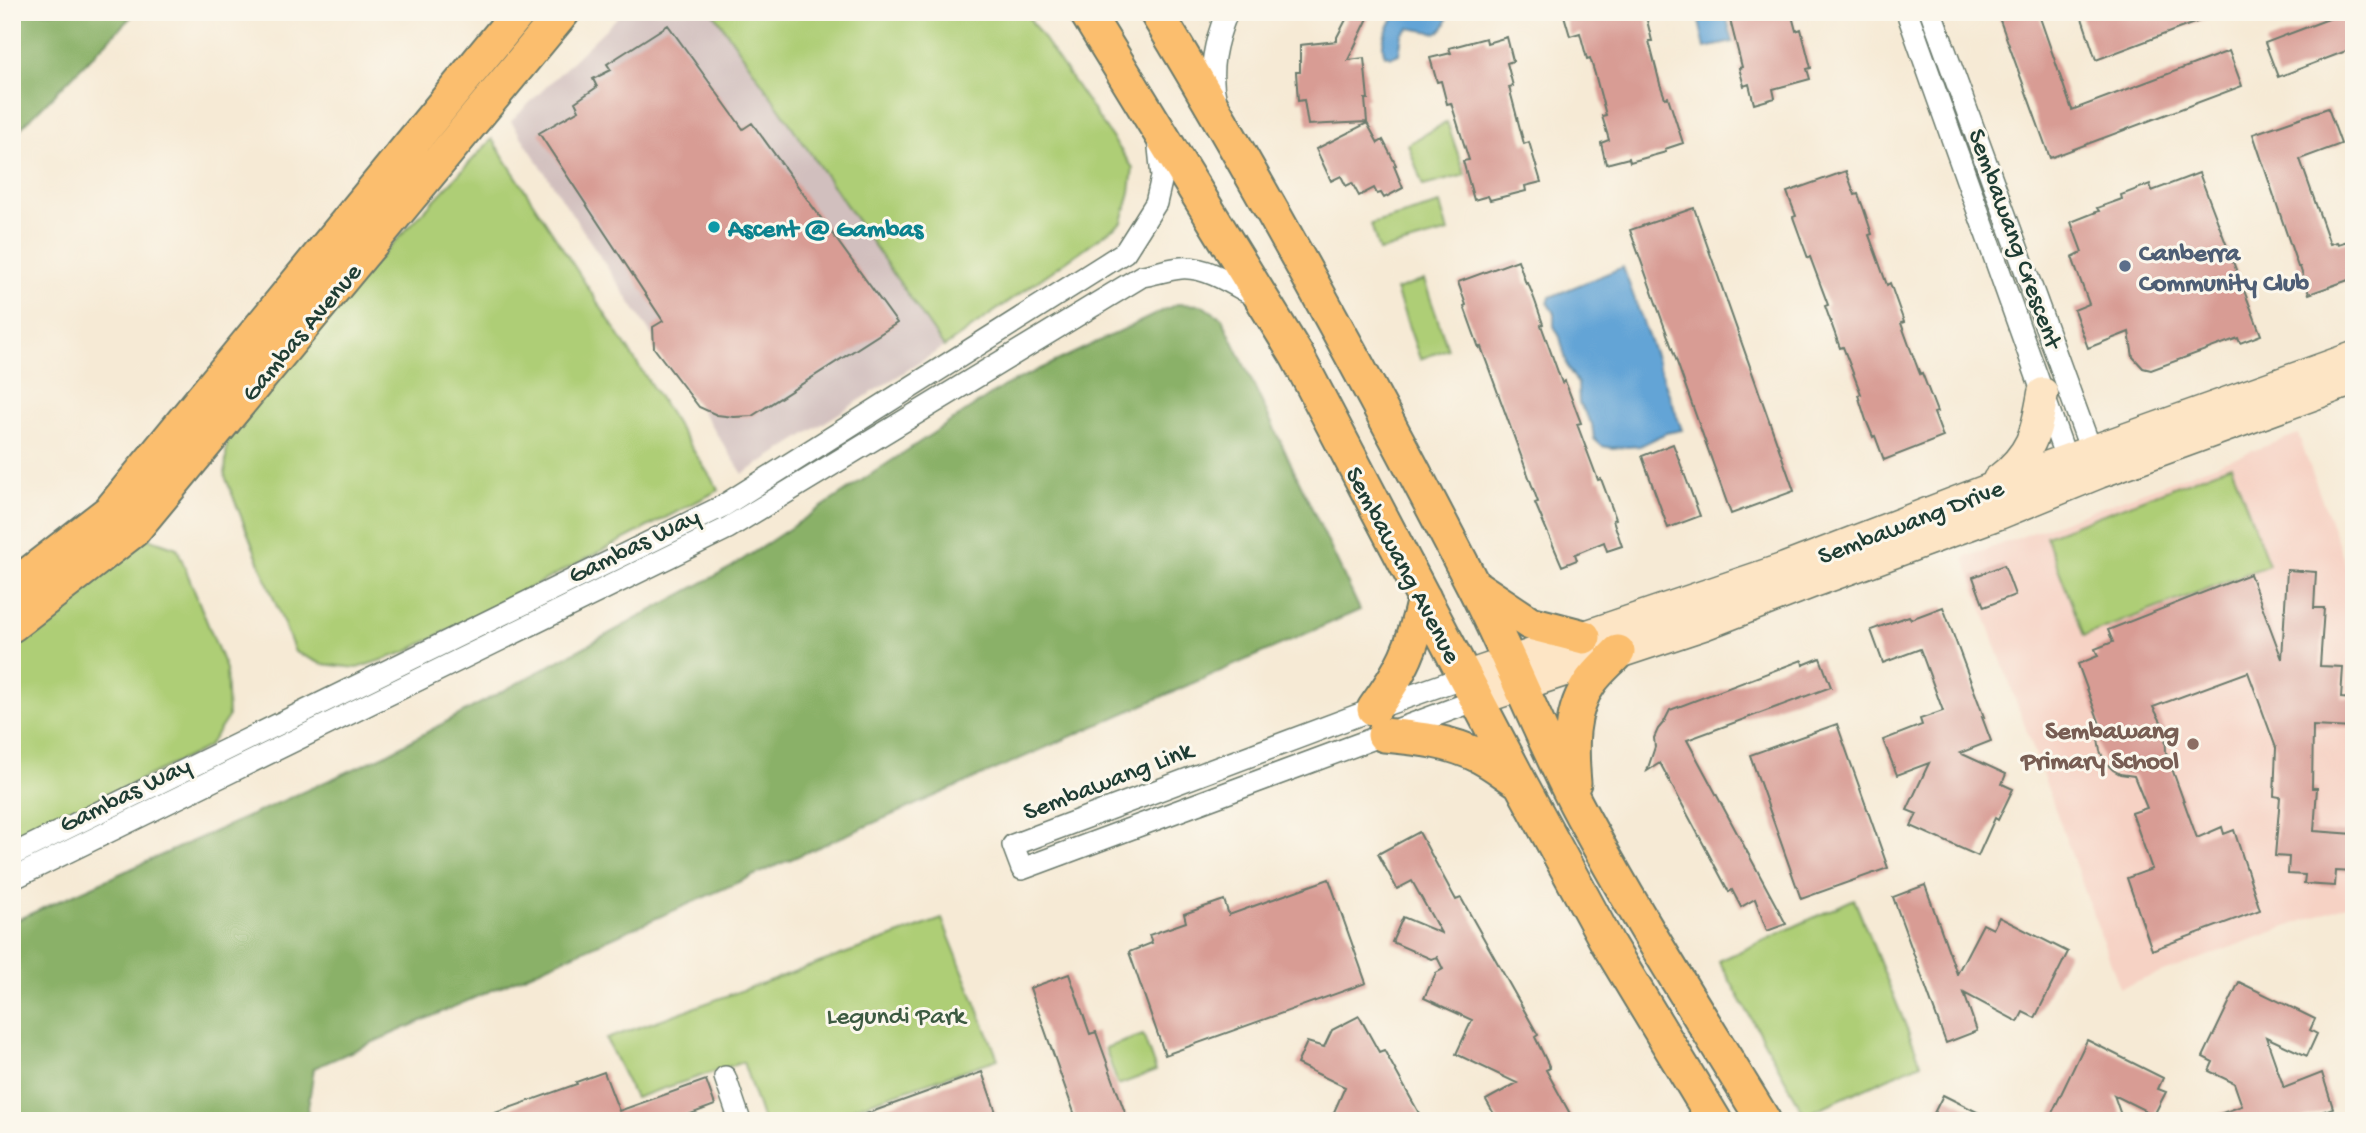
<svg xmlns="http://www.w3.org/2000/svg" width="2366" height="1133" viewBox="0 0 2366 1133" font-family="'Gochi Hand',sans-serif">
  <rect width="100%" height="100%" fill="#fbf7ec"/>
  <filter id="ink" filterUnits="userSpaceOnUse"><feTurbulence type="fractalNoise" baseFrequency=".0143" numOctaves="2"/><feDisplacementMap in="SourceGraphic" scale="14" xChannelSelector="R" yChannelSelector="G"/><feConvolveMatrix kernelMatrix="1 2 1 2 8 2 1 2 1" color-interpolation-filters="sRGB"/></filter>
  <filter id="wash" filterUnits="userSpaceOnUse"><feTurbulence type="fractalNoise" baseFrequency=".00686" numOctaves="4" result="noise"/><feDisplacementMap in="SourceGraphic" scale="28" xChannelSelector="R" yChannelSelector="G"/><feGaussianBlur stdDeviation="1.57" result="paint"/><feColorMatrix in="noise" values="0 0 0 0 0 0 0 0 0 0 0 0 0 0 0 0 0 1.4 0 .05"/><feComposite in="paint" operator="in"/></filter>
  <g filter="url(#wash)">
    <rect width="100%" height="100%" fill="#f6ead5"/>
    <path fill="#f6d2c4" d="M2298,434L2354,587V902L2120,988L1964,558Z"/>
    <path fill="#d1bfbe" d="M623,12H713L944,347L743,474L511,121Z"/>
    <path fill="#aece76" stroke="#668655" stroke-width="2" d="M713,12H1025L1133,168L1130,192L1122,222L944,347Z
      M1447,122L1465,175L1423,186L1408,144Z
      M492,139L719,490L406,652L357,668L322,664L295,652L225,476L227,440L350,289Z
      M1440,204L1448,232L1379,251L1371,224Z
      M1424,280L1448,349L1420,359L1396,290Z
      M2231,465L2269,565L2084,636L2046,536Z
      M148,538L177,548L226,669L228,717L208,747L12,842V640Z
      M1854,899L1921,1063L1805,1115L1719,961Z
      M942,919L998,1059L815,1121H763L743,1062L635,1098L606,1039Z
      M1143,1035L1156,1071L1118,1085L1105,1048Z"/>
    <path fill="#8ab167" stroke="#54774e" stroke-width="2" d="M12,12H136L12,137Z
      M1177,304L1201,305L1222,318L1360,610L314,1068L306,1121H12V922L383,756L730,568L1004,386Z"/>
    <path fill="#63a4d6" stroke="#417085" stroke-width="2" d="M1396,12H1446C1449,21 1445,29 1437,33L1409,28L1402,34L1399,54L1392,57L1385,55C1378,41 1390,25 1396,12Z
      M1697,12H1725L1733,42L1705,48Z
      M1623,267L1682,430L1666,433L1640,446L1612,448L1602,446L1594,439L1592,424L1579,403L1578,384L1568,368L1560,337L1554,326V313L1548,304L1550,297Z"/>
    <g id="blocks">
      <path fill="#d89c94" d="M1350,12H1371L1348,60L1364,58L1368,99H1365L1367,122L1308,125L1304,100L1298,101L1296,72H1300V45L1337,41V37Z
        M1563,12H1645L1652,41H1649L1660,84L1665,98L1668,97L1683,143L1665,149L1666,152L1630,162L1629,158L1606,164L1601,143L1609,140L1602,116L1606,115L1595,74L1590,58L1587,59L1580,33L1570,36Z
        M1728,12H1791L1796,31L1801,29L1811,68L1807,69L1810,79L1773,89L1775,98L1754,104L1749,84L1744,86L1739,68L1742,67Z
        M1997,12H2038L2072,110L2229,51L2242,86L2050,158Z
        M2080,12H2218V14L2096,60Z
        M2347,12H2354V48L2278,77L2265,43Z
        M668,25L743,129L752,123L897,323L752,416L734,417L717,415L699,407L654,348L653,327L663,321L539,133L579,110L575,102L597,87L593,79L611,70L607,64Z
        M1507,37L1513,61L1507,63L1513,86L1509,87L1524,144L1529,142L1541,182L1525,186L1526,191L1490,200L1488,196L1474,200L1463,161L1469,160L1451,103L1447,104L1441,81L1437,82L1430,58L1451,53L1449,48L1486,38L1487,43Z
        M2328,108L2341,144L2300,159L2330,244L2337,242L2338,244L2354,239V278L2309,294L2300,267H2298L2253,134Z
        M1367,123L1378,143L1383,140L1396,165L1394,166L1403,188L1384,198L1381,193L1377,194L1374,188L1359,196L1352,183L1346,186L1341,176L1331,181L1316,149Z
        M1846,171L1855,195L1858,194L1864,210L1872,234L1869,235L1887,285L1890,283L1904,322L1901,323L1910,348L1920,374L1922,373L1937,412L1934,413L1943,437L1884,460L1875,436L1873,437L1866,420L1858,395L1861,394L1843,347L1840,348L1834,331L1825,306L1828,305L1810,257L1808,258L1802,242L1793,217L1796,216L1787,192Z
        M2199,173L2261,335L2240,343L2238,338L2151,370L2143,368L2133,357L2129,332L2088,348L2074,310L2089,304L2072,257L2082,252L2071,222L2099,211L2097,208L2122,199L2121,195L2150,184L2152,191Z
        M1694,208L1794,491L1731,514L1630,230Z
        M1518,260L1526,284L1528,283L1535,301L1543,324L1541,325L1562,383L1565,381L1581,423L1577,424L1598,480L1601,479L1616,519L1613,520L1622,546L1607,551L1604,542L1575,554L1577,560L1562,566L1535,503L1538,502L1481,347L1479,348L1464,306L1466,305L1458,282Z
        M1673,444L1700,516L1668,528L1642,456Z
        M2004,565L2015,595L1984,607L1973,577Z
        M2287,570L2316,572L2314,608H2324L2320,666L2343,667L2341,698L2354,699V728L2313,726L2312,788H2317L2314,831L2354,834V872L2336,871L2335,886L2304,884L2305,875L2288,874L2289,857L2275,856L2280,797L2274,796L2276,748L2248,672L2153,707L2165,729L2166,752L2197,838L2222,827L2224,834L2234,830L2260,910L2152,950L2127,878L2152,869L2132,813L2147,808L2134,776L2120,774L2113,770L2105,762L2100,751L2098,739L2101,727L2078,664L2098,656L2095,649L2113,642L2108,630L2250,574L2282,659Z
        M1943,607L1984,717H1982L1991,741L1960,753L2006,774L2002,784L2013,789L1998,820L1995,818L1978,856L1911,826L1917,814L1907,810L1929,763L1897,775L1883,740L1922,725L1920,719L1943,711L1920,649L1883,663L1871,630L1909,616L1911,619Z
        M1820,658L1831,687L1687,740L1786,924L1767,931L1755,899L1741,907L1732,890L1729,892L1660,763L1647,771L1655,747L1654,738L1658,729L1664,722L1670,710L1802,660L1803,665Z
        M1837,724L1888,868L1801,899L1750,755Z
        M1419,832L1456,900L1461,898L1538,1035L1535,1037L1550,1068L1546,1070L1574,1121H1498L1486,1100L1517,1083L1456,1054L1472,1020L1424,998L1436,973L1443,969L1437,957L1431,959L1392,942L1403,917L1441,933L1412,881L1397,889L1378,854Z
        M1329,879L1366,983L1165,1055L1129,952L1152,943L1149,935L1186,922L1184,914L1224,900L1229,915Z
        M1925,885L1957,974L1983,924L1993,929L1999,917L2068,952L2035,1018L2023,1012L2018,1022L1964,993L1977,1031L1946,1043L1893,897Z
        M1069,974L1090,1034L1096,1032L1128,1121H1077L1030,988Z
        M2239,982L2315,1019L2310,1030L2317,1034L2307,1056L2266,1037L2284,1088L2322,1073L2333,1108L2297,1121H2209L2208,1118L2242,1106L2234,1083L2209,1071L2213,1062L2203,1057Z
        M1359,1016L1379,1052L1384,1050L1420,1115L1412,1121H1330L1345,1087L1297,1064L1307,1042L1324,1047L1332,1030Z
        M2087,1040L2163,1078L2158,1089L2166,1092L2154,1115L2114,1095L2123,1121H2062L2051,1115Z
        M604,1072L619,1111L706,1080L715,1105L672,1121H482L481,1118L577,1084L576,1082Z
        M982,1072L999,1121H852V1119Z
        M1943,1095L1995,1121H1930Z"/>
    </g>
  </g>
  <g filter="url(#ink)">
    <use href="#blocks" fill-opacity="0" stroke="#6a7a6c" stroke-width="2"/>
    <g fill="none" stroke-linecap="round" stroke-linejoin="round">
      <g stroke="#6a7a6c" stroke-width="24">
        <path id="minor" d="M1907,12L2071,472
          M1931,12L2096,464
          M1216,102C1208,71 1215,42 1227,12
          M1464,677L1374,709L1013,845L1022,869L1477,700
          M12,855L723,506L1125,252L1156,203L1162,177L1158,138
          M12,879L728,528L1142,276C1155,274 1168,269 1181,268C1207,266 1236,286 1258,298
          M725,1077L740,1121"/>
      </g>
      <g stroke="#6a7a6c" stroke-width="33">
        <path id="secondary" d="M1998,480C2032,454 2036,434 2043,393
          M1464,677L1785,568L2049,466L2354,357
          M1477,700L1703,625L1811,583L1999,514L2099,473L2354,380"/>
      </g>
      <g stroke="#6a7a6c" stroke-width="37">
        <path id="primary" d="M1086,12L1297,356L1520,782L1608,944L1715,1121
          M1156,12C1269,199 1373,391 1473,585C1510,657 1539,732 1576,804C1633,912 1700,1016 1764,1121
          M1473,585L1530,623L1584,637
          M12,587L110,511L519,12
          M12,625L133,531L563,12
          M1374,709C1403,669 1413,647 1424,598
          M1384,735C1417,738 1451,741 1481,757C1493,763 1505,773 1518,781
          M1574,783C1571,748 1569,711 1591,681C1598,671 1609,662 1618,652"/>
      </g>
      <use href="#minor" stroke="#fff" stroke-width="21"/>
      <use href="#secondary" stroke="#fde5c5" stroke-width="30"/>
      <use href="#primary" stroke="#fbbe6e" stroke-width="33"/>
    </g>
  </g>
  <circle fill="#0f9aa8" stroke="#fbf7ec" stroke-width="2.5" cx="714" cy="227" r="7"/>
  <circle fill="#5c6f8a" stroke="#fbf7ec" stroke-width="2.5" cx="2125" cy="266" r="7"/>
  <circle fill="#8d6e63" stroke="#fbf7ec" stroke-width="2.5" cx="2193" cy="744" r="7"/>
  <g text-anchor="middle" stroke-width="6" stroke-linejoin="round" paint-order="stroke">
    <g font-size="26" font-weight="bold" fill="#0d838f" stroke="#fbf7ec" text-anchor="start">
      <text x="728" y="236">Ascent @ Gambas</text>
    </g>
    <g font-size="26" fill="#1f3d34" stroke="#fbf7ec">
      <text transform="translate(2017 238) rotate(70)" y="9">Sembawang Crescent</text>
      <text transform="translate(300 331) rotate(-50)" y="9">Gambas Avenue</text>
      <text transform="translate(1910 520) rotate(-21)" y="9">Sembawang Drive</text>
      <text transform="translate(633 544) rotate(-26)" y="9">Gambas Way</text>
      <text transform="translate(1405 564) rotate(62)" y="9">Sembawang Avenue</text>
      <text transform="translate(1107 779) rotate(-21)" y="9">Sembawang Link</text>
      <text transform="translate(124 793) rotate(-26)" y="9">Gambas Way</text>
    </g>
    <g font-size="26" font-weight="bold" fill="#4e5e75" stroke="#fbf7ec" text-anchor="start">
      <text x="2139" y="260">Canberra<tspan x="2139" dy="30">Community Club</tspan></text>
    </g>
    <g font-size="26" font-weight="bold" fill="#785e54" stroke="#fbf7ec" text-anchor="end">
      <text x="2179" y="738">Sembawang<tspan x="2179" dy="30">Primary School</tspan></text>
    </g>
    <g font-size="26" fill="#3c5a41" stroke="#fbf7ec">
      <text x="896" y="1023">Legundi Park</text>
    </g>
  </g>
  <rect width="2366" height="1133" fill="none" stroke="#fbf7ec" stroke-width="42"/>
</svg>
